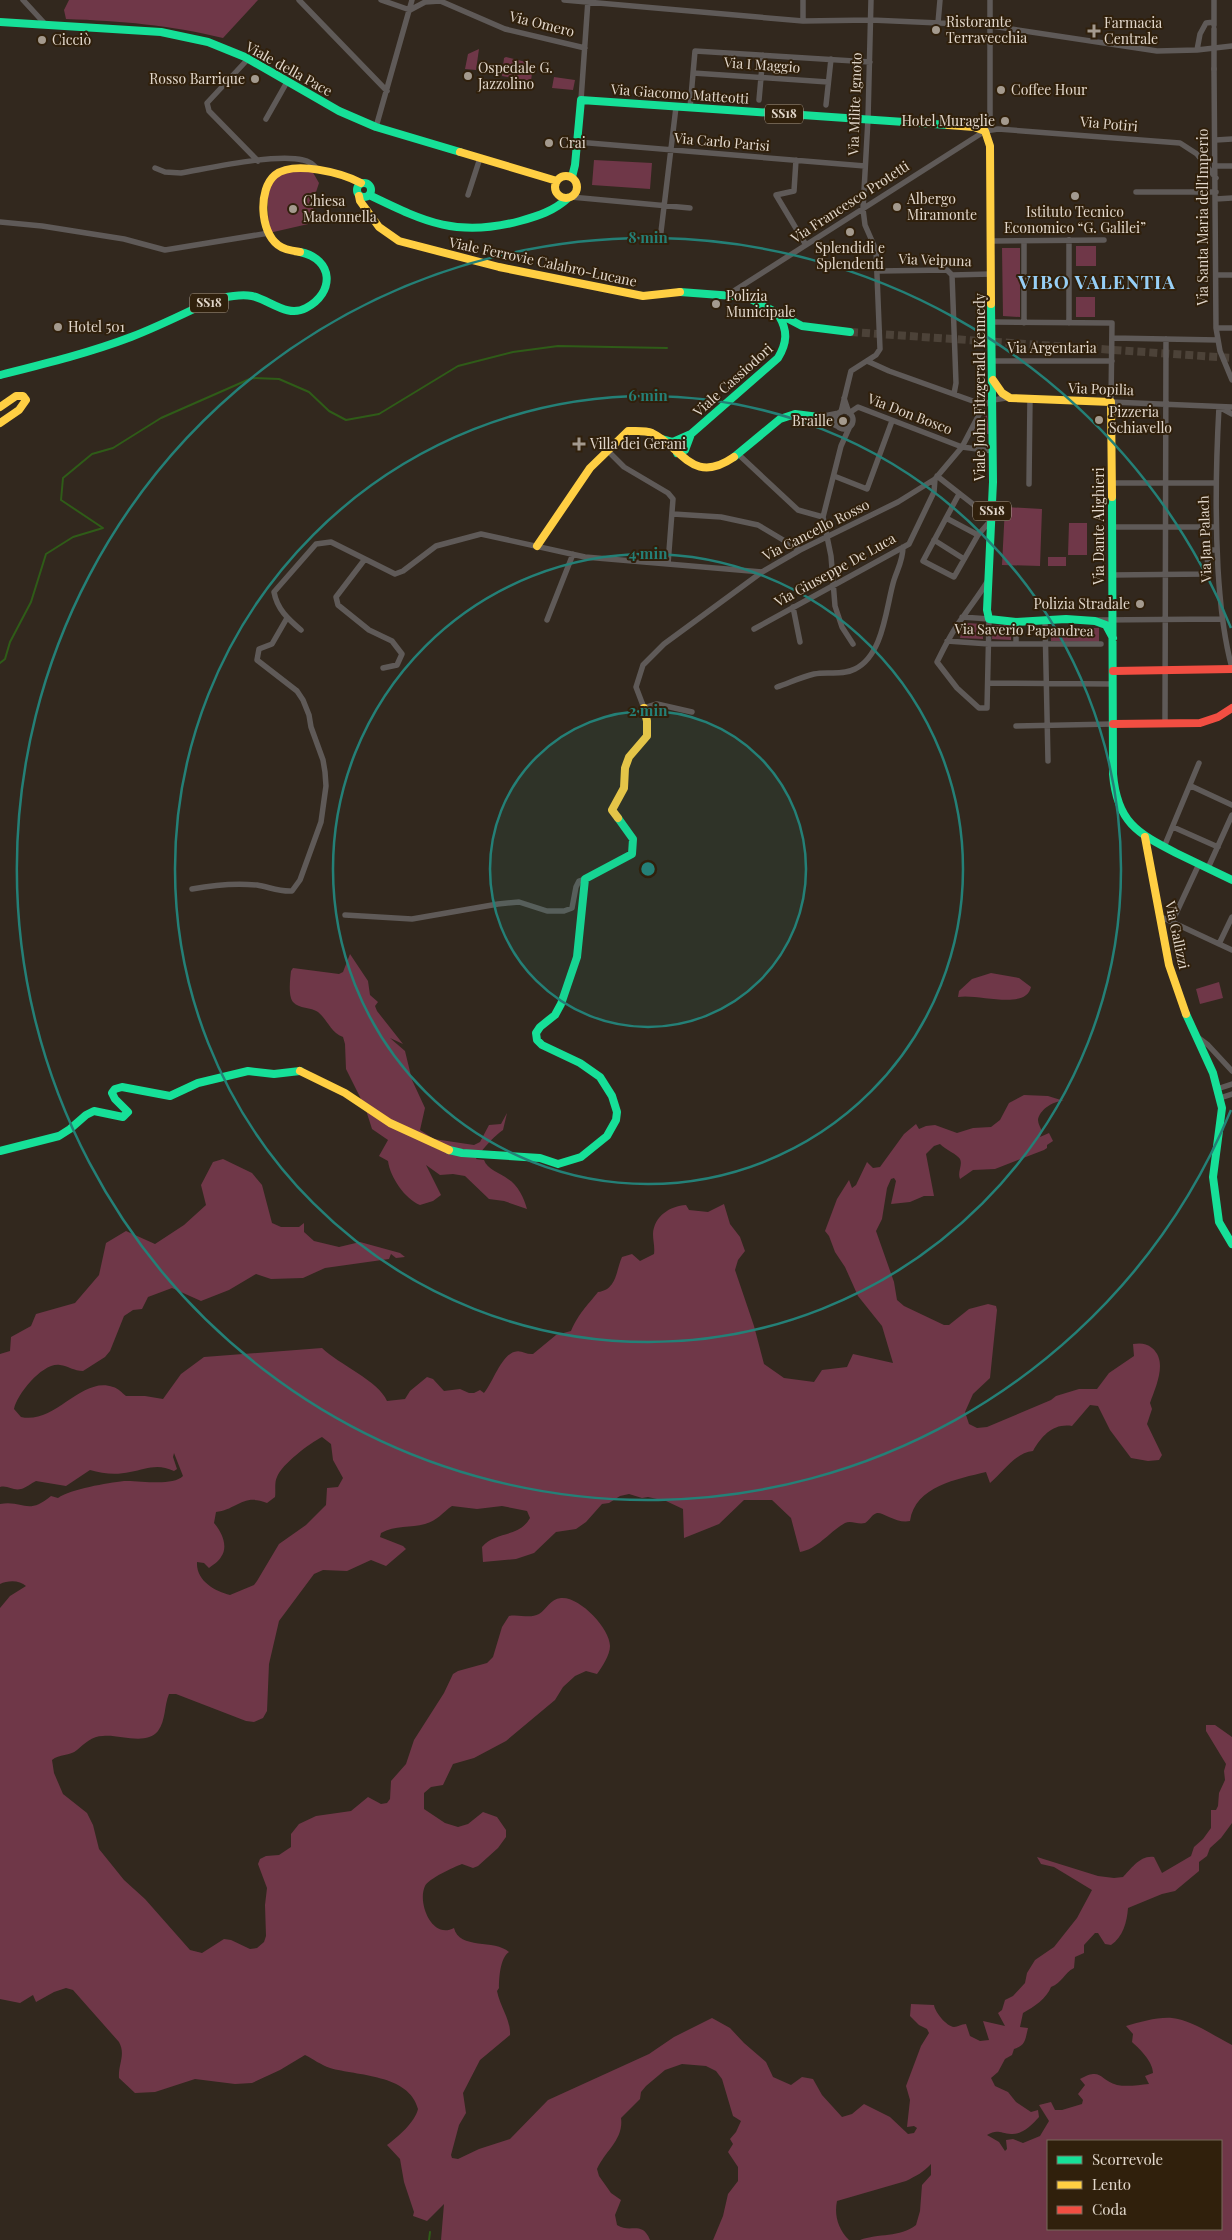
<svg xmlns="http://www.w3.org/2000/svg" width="1232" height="2240" viewBox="0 0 1232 2240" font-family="'Playfair Display',serif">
  <rect width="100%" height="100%" fill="#32281e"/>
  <path fill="#6f3748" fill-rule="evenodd" d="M69,0H258L223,38C169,25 122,21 66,19L64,10Z
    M479,49L476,70L465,69L468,54Z
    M506,57L526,62L532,73L531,81L502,76L504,58Z
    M554,77L575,80L573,90L552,88Z
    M594,160L652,163L650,189L592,185Z
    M311,169L319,183L312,204L317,222L269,233L267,184L276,174Z
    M1076,246H1096V266H1076Z
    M1002,248H1020V317L1003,316Z
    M1076,297H1095V317H1076Z
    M985,415H987L989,434H979L974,431Z
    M1005,507L1042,509L1040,566L1002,565Z
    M1069,523H1087V555H1068Z
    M1048,557H1066V566H1048Z
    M967,623L982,624L983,639L960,638L962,629Z
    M993,625H1011V640L992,639Z
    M1051,628H1099V642L1051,641Z
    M350,954L368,981L370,995L378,1002L375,1006L377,1011L403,1044L390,1038L405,1051L412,1080L425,1108L420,1130L434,1139L474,1145L480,1142L489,1125L501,1124L507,1113L503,1130C496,1134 479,1153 476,1159L484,1160C487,1169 500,1173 508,1179C518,1185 524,1198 527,1209L504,1201L489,1199L465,1176L453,1174L440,1175L426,1165L441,1195L433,1201L420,1205C405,1199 390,1177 388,1161L379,1156L388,1140L372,1129L365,1107L346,1069L345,1044L343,1037C330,1032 328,1020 318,1012C311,1007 299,1009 293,1002C288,996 290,979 291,971L293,968L339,974L343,972Z
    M991,973L1019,978L1031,987C1026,1011 977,993 958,997L959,991L972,979Z
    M1219,982L1223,998L1200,1004L1196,989Z
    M1024,1095L1048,1096L1064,1101C1054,1100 1039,1110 1038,1120C1038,1124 1041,1128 1042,1132L1040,1137L1049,1133L1053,1141L1047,1145V1148L1044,1150L995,1169L973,1170L960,1179C957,1172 963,1165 960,1159C958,1155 945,1149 940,1144L934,1146L926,1154L934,1196H924L910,1202L891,1204L896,1181L894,1178L891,1179L887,1188L882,1219L876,1231L894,1282L897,1300L904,1306L944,1325H949L969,1309L988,1304L996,1306L997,1310L990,1378L973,1394L965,1412L969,1424L977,1428L987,1427L1051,1400L1056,1396L1079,1389H1097L1109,1373L1134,1356L1133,1344C1140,1343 1146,1343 1152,1348C1168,1361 1156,1386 1150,1403L1152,1409L1147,1424L1162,1455L1159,1460L1148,1461L1131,1458L1110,1430L1098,1406L1090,1405L1072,1426C1054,1423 1042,1435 1033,1451C1016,1452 1003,1472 990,1483L986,1472C958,1479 915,1486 910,1521C897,1524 883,1512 877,1513C872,1514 869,1521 865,1523C858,1525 851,1520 845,1523C829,1532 818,1549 800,1552L791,1518L772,1500H744L719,1524L684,1538L683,1509L666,1501L648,1497L642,1498L629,1494L620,1496L609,1503L602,1504L586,1522L576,1529L556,1532L534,1553L516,1559L483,1562L482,1547C495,1531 519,1538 530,1518L527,1511L502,1506L477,1509L452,1506C443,1512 437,1521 425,1524C411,1528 395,1525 381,1533L380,1537L403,1546L406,1549L386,1566L371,1560L347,1571L323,1570L314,1574L279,1621L269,1664L267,1711L263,1718L254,1722L246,1721L176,1694H169C164,1706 166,1720 158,1731C146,1746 119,1734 103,1736C92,1736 84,1744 77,1750C70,1756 59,1754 52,1760L54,1773L63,1794L87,1813L93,1825L99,1849L124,1880L145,1899L190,1950L202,1953L224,1939L231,1940L250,1949L257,1948L264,1942L266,1936L265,1905L267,1888L258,1864L260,1859L266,1856L279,1855L291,1847V1834L299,1824L316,1816L351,1811L368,1797L381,1804L387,1803L390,1799L391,1781L406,1764L414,1740L444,1693L453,1674L458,1671L487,1663L493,1657L502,1627L509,1616C519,1614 530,1619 539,1614C547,1609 550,1599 561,1598C579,1596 610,1628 610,1646C610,1655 602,1667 597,1674L586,1671L575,1676L563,1687L555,1700L506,1741L474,1758L453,1764L443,1785L431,1787L424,1793V1809L445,1823L458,1827L468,1824L483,1812L497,1817L506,1830V1837L498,1848L478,1866L473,1868L462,1864C454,1867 428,1879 425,1886C417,1903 432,1940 454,1928C459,1950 495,1939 509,1952C500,1958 499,1978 499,1988L497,1991C500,2007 511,2020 510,2035L480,2060L463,2093L466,2113L459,2125L451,2155L452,2158L458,2159L479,2149L510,2139L548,2100L649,2054L674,2037L712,2018L730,2028L744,2043L766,2062L773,2077L791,2085L802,2077L813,2079L822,2095L842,2117L852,2114L864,2104L890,2117L908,2134L914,2133L917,2128L914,2126L907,2127L910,2100L906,2086L921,2046L929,2033L927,2029L919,2025L910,2016L911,2004L934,2005C935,2012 946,2026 954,2027C958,2027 961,2024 966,2024L970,2036L980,2041L989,2040L983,2021L1005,2026L998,2013L1002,2010L1005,2000L1013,1996L1025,1983L1027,1973L1035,1960L1054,1947L1077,1918L1092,1890L1054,1867L1041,1864L1037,1857L1098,1876L1114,1878L1123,1877C1131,1869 1140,1855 1154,1857L1162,1873L1191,1856L1194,1847L1203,1839L1211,1828V1810H1216L1218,1806L1219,1793L1225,1780L1224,1771L1226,1764L1206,1731V1725H1215L1232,1737V1823L1221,1838L1210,1848L1207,1856L1199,1862V1871L1175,1891L1162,1894L1128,1908C1127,1922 1123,1937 1111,1945L1105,1944L1098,1933H1095L1084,1945V1953L1075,1957L1074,1968C1064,1973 1062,1983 1051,1987C1047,1998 1034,2007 1023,2013L1020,2027L1028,2028C1025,2040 1026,2045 1014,2049L1012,2055L1005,2059L998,2072L991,2078L995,2086L1008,2092L1016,2102L1031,2112L1038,2110L1039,2117C1032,2125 1022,2135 1011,2134C1000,2133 997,2129 987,2135L999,2142L1005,2151L1007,2149L1006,2140L1013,2139L1023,2143L1040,2136L1049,2121L1039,2105L1051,2102L1055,2110H1062L1082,2104L1083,2100L1078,2094L1085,2085L1080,2079C1102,2067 1099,2080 1117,2085C1127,2087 1139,2085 1149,2084L1145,2076L1153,2073C1153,2062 1140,2049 1132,2042L1133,2034L1126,2026C1141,2022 1157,2017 1172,2018C1192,2020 1214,2036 1232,2045V2240H860C878,2233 900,2238 916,2225L920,2211L922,2185L931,2175V2164C924,2172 916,2176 906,2181L837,2201C834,2215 838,2229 849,2240H713L723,2216L728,2194L738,2181V2167L728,2152L733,2144L730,2139L736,2132L741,2121L733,2116L722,2079L716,2071L706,2066L682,2064L665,2070L646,2086L641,2092L640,2099L621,2118C624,2139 605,2151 597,2169L599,2176L611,2193L621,2200L615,2215L617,2225C630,2234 642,2220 650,2240H441L444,2204L427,2221L413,2216L414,2212L404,2182L400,2159L387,2145C398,2137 415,2122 418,2109C409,2074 357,2076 330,2068C321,2065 313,2059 305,2055L280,2070L252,2083L235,2084L195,2079L155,2092L135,2093L119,2078C118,2064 126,2055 119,2042L73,1990L66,1988L54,1992L36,2002L33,1995L20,2003L0,1999V1608L10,1596L26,1586C20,1580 8,1580 0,1584V1504C24,1500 27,1516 51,1496L58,1498C71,1489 107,1483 124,1481C138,1480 172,1487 183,1476L174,1453L173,1457L177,1469L174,1471C157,1463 147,1469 130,1472C117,1475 103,1474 90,1470L66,1486L36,1481C31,1483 26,1488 21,1489C13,1491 8,1485 0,1487V1354L10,1351L11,1337L31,1326L36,1314L75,1303L99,1275L106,1243L126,1231L155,1244L184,1225L206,1205L201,1185L213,1162L223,1159L252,1173L262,1185L272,1223L281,1227H299L304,1223V1232L314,1241L339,1247L360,1242L400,1253L405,1257L396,1258L391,1254L389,1259L325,1268L303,1278L271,1279L256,1274L229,1290L201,1301L172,1288L148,1297L142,1309L133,1310L124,1316L110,1351L105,1357L83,1371C74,1371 68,1366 60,1365C43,1362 17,1394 14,1409L21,1417C54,1425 83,1375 113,1387C118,1388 122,1393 126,1396H145L163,1399L181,1374L204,1357L322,1348C338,1364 379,1381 387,1401L405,1399L410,1391L427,1377L433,1379L444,1391L460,1389L469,1393H474L480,1390L484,1393C492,1384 501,1356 514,1352C521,1349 526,1355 533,1354L556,1335L571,1331C579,1313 586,1307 598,1292C617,1290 616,1270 622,1257L632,1254L640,1261L654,1254C655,1247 653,1241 653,1234C654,1216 670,1206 686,1205L689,1210L708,1212L724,1204L730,1224L740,1237L745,1251L738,1260L735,1270L754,1326L764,1364L784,1378L814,1382L822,1370L847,1367L853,1354L893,1363L882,1326L858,1296L845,1267L835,1252L829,1236L825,1231L837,1199L849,1180L852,1188L856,1185L867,1162L873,1168L880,1167L904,1134L916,1124L919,1129L926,1126L935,1125L957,1133L973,1128L991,1127L1000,1120L1009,1103ZM322,1437L331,1444L333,1460L343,1478L338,1487L327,1488L326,1505L306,1525L279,1544L257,1581L254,1585L230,1595C215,1591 196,1581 197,1562L204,1563L209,1568C213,1565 219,1561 221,1557C229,1546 221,1531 214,1523L216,1512C237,1510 243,1493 267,1503L275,1497C276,1491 274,1483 277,1477C282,1464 310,1443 322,1437ZM1048,2141H1221V2229H1048Z"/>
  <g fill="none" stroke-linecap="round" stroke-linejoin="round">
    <path stroke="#2f5c18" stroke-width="2" d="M0,663L5,659L10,642L31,602L46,554L73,537L103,528L61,500L63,478L92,454L113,448L161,418L252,378L279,379L309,392L329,411L346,420L379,414L458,366L513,352L558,346L667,348
      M429,2240L430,2232"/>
    <path stroke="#4c4238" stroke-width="8" stroke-dasharray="8 4" stroke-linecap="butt" d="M850,332L1232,358"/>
    <path stroke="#5f5a58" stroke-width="5.5" d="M23,0L46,25
      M299,0L387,91
      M381,0L410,10L425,2L440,1
      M438,0L505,29L585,48
      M564,0L803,21L871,20L985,25L1157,51L1197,50L1232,46
      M803,21V0
      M938,23L940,0
      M1214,25V0
      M1197,50L1200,34L1206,23L1214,22
      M248,59L207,103L209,111L258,161
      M1214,69L1216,328L1220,351L1232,380
      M693,73L828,82
      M581,100L588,0
      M759,100L763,55
      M826,105L831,59
      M690,108L695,51L870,62
      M266,119L287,82
      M376,127L412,0
      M985,131L990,118V0
      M1216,140L1232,139
      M577,142L865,166
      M796,160L794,191L776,195L806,245
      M1216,166H1232
      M155,168L165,172L181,173C210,168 276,153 303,160C310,161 314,165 318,170
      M1136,192H1216
      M468,195L480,158
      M571,197L690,208
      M1216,199L1232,198
      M0,222L42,226L124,239L165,250L269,233
      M660,240L676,107
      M1069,240V323
      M991,241L1104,240
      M1024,241V323
      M878,271L947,270L952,275L991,274
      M952,275L956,383L954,394
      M1216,275H1232
      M729,294L985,131L998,129L1180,143L1197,154L1216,178
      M992,322L1112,323L1111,402L1232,407
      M1216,328H1232
      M1112,338L1218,340
      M867,361L889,371L984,405
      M992,361H1112
      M844,398L849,413L858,407L962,447L993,451
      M1219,407C1216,461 1215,515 1218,569C1220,603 1223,635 1232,668
      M1221,408L1232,414
      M835 420a9 9 0 1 1 18 0a9 9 0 1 1-18 0Z
      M841,412L851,371L876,355L880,349L876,250L865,225L863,209L868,119L871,0
      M819,417L837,426
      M819,417L839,413
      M850,426L841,446L823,517L831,556L835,606L842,627L853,644
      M608,451L624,467L668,493L673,499L668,564
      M738,454L798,510L823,517
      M834,476L867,489L892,421
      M937,476L992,519L978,535L954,577L923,561L959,494
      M1112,483H1216
      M1029,484L1030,398
      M673,514L721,517L758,525L800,550
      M946,518L978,535
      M1112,527H1216
      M934,540L964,559
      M365,559L336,597L338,605L369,630L392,641L402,654L397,665L383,668
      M1112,575L1208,574L1207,550H1217
      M793,607L800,642
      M962,617L989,619L987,708H979L957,688L937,662C945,646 952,631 963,617C971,605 980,594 987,582
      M547,620L573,554
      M1098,620L1221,619
      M1045,621L1048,761
      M754,629L909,544L934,492L935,479L962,447L984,405L993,400L1006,398
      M301,630C288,619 277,609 274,592L316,544L331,542L395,574L403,571L436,546L481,534L585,557L762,572
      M947,641L989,644H1101
      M1016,644V621
      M988,683L1113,684
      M777,687C789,683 801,677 814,674C827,671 842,676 855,669C884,655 886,606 894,580C898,568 903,560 903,547
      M692,712L657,704L644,708L636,687L643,665L664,644L762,572L800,550L898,502L935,479
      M1165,723L1166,339
      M1016,726L1113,724
      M1191,786L1232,805
      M1173,827L1218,847
      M1164,847L1199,763
      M1208,868L1232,815
      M192,889C213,885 236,883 257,885C269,887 280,892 292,891L300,880L321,822L326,786L325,772L323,760L311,727L309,715L303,700L297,691L257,660L259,649L272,644L287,618
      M345,915L412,919L498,904L519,902L547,911H564L572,908L576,887L579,881L585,879
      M1159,916L1232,950
      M1172,922L1199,864
      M1219,944L1232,917
      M1196,1036L1208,1045L1232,1071
      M1217,1089L1232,1084
      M1220,1098L1232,1094"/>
    <path stroke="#16e098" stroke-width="8" d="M0,22L161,32L208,42L245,57L339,111L376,127L460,152
      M572,177L575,165L581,100L948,125
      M357 190a7 7 0 1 1 14 0a7 7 0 1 1-14 0Z
      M369,195C425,222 457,238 520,221C538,216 554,211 568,198
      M680,292L747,297L802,326L850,332
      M991,304L993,482L987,610L989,619L1016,622L1066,619L1095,621L1106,625L1113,638
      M0,375C44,364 89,353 131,337C152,329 173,319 194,309C203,305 212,300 222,298C231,296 242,294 252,296C270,300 287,318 306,308C335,293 334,259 300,252
      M662,439L673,442L691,434L778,358C787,343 788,331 779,316
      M677,453L685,450L691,434
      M734,457L780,419L795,414L819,417
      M1112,497L1113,774C1117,822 1137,833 1176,853C1195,862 1213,871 1232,880
      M1186,1014L1213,1073L1222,1108L1213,1177L1219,1222L1232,1244
      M449,1150L462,1153L540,1158L558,1164L581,1157L607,1136L616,1120L617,1112L612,1096L600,1077L580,1063L542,1045L537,1040L536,1033L540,1027L555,1015L561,1004L577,957L585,879L632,854L633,839L618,818
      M0,1151L59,1136L70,1129L86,1115L94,1111L123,1117L128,1112L115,1099L112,1093L115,1089L122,1087L170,1096L198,1083L248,1071L274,1074L300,1071"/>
    <path stroke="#ffcf43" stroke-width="8" d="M948,125L974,127L985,131L990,146L991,304
      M460,152L557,181
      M555 187a11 11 0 1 1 22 0a11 11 0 1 1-22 0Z
      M359,196L360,201L379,227L399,241L499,267L643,296L680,292
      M300,252C293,251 284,250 278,245C260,232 258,189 275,175C294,160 342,173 361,183
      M993,380L1002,393L1010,398L1111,402L1112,497
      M0,407L16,396H23L26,400L19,410L0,423
      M537,546L590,468L628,431C635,431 645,430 652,433C682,447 692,486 734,457
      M618,818L612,810L624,788L625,768L629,757L647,736V721L644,708
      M1145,837L1169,965L1186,1014
      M300,1071L345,1093L390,1123L449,1150"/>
    <path stroke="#f24e42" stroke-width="8" d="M1113,671L1232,669
      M1113,724L1200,723L1218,717L1232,708"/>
    <path stroke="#5f5a58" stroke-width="5.5" d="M1214,69V29"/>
  </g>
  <circle cx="648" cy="869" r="158" fill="#248077" fill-opacity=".12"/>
  <g fill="none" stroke="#248077" stroke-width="2.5">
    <circle cx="648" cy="869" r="158"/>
    <circle cx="648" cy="869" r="315"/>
    <circle cx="648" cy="869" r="473"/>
    <path d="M1231 1110A631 631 0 1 1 1231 628"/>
  </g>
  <g fill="#a49a8e" stroke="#30200c" stroke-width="2">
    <circle cx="936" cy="30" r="5"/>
    <path d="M1091.5 23.5h5v5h5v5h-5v5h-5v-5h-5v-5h5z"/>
    <circle cx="42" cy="40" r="5"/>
    <circle cx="468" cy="76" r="5"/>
    <circle cx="255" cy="79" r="5"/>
    <circle cx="1001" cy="90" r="5"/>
    <circle cx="1005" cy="121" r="5"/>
    <circle cx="549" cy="143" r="5"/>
    <circle cx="1075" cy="196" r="5"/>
    <circle cx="897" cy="207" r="5"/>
    <circle cx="293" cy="209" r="5"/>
    <circle cx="850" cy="232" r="5"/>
    <circle cx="716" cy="304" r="5"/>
    <circle cx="58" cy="327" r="5"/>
    <circle cx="1099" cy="420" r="5"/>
    <circle cx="843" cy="421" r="5"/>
    <path d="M576.5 436.5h5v5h5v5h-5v5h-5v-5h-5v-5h5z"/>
    <circle cx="1140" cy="604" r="5"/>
  </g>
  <g text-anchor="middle" stroke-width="4" stroke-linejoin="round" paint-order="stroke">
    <g fill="#30200c" stroke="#ada092" stroke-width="1">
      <rect x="765" y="104.5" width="38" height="19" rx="4"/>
      <rect x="190" y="293.5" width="38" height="19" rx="4"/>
      <rect x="973" y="501.5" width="38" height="19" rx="4"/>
    </g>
    <g font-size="12" font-weight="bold" fill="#e2d7cb">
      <text x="784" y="118">SS18</text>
      <text x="209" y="307">SS18</text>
      <text x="992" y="515">SS18</text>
    </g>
    <g font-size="14" fill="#e2d7cb" stroke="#30200c" text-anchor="start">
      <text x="946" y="27">Ristorante<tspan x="946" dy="16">Terravecchia</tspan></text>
      <text x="1104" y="28">Farmacia<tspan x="1104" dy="16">Centrale</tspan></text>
      <text x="52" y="45">Cicciò</text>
      <text x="478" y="73">Ospedale G.<tspan x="478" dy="16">Jazzolino</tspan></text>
      <text x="245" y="84" text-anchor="end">Rosso Barrique</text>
      <text x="1011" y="95">Coffee Hour</text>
      <text x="995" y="126" text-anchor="end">Hotel Muraglie</text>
      <text x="559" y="148">Crai</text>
      <text x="907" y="204">Albergo<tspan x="907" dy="16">Miramonte</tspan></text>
      <text x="303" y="206">Chiesa<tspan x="303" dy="16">Madonnella</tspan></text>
      <text x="1075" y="217" text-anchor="middle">Istituto Tecnico<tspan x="1075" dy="16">Economico “G. Galilei”</tspan></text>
      <text x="850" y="253" text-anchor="middle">Splendidi e<tspan x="850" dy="16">Splendenti</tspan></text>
      <text x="726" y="301">Polizia<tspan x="726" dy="16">Municipale</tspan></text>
      <text x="68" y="332">Hotel 501</text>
      <text x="1109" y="417">Pizzeria<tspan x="1109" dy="16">Schiavello</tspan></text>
      <text x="833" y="426" text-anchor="end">Braille</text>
      <text x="590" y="449">Villa dei Gerani</text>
      <text x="1130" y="609" text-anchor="end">Polizia Stradale</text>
    </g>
    <g font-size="14" fill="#e2d7cb" stroke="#30200c">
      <text transform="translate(542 24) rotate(14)" y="5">Via Omero</text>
      <text transform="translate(762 65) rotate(4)" y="5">Via I Maggio</text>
      <text transform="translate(289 69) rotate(29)" y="5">Viale della Pace</text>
      <text transform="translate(680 94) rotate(4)" y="5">Via Giacomo Matteotti</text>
      <text transform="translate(855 104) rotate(-88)" y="5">Via Milite Ignoto</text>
      <text transform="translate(1109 124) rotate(5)" y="5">Via Potiri</text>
      <text transform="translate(722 142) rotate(5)" y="5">Via Carlo Parisi</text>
      <text transform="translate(850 202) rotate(-33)" y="5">Via Francesco Protetti</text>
      <text transform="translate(1203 217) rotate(-90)" y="5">Via Santa Maria dell'Imperio</text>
      <text transform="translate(935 260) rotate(2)" y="5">Via Veipuna</text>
      <text transform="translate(543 262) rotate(12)" y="5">Viale Ferrovie Calabro-Lucane</text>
      <text x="1052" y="353">Via Argentaria</text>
      <text transform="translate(733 380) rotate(-42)" y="5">Viale Cassiodori</text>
      <text transform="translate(980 387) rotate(-90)" y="5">Viale John Fitzgerald Kennedy</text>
      <text transform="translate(1101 389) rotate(2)" y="5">Via Popilia</text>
      <text transform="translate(910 414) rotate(21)" y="5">Via Don Bosco</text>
      <text transform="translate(1099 526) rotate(-90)" y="5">Via Dante Alighieri</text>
      <text transform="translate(816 530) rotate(-27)" y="5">Via Cancello Rosso</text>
      <text transform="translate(1205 539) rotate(-92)" y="5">Via Jan Palach</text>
      <text transform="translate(835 570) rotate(-29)" y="5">Via Giuseppe De Luca</text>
      <text transform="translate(1024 630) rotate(1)" y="5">Via Saverio Papandrea</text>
      <text transform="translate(1177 935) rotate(78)" y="5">Via Gallizzi</text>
    </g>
    <g font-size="19" font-weight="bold" letter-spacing="1" fill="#97cff6" stroke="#30200c">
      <text x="1097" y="289">VIBO VALENTIA</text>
    </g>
  </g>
  <circle cx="648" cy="869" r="8" fill="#248077" stroke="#30200c" stroke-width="2.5"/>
  <g font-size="15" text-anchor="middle" font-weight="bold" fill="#248077" stroke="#30200c" stroke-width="4" stroke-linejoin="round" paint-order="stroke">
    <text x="648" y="243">8 min</text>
    <text x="648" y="401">6 min</text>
    <text x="648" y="559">4 min</text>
    <text x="648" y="716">2 min</text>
  </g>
  <rect x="1047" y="2140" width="175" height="90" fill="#30200c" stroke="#776958"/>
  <rect x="1057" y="2156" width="25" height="8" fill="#16e098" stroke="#776958"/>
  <text x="1092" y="2165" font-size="15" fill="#e2d7cb">Scorrevole</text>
  <rect x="1057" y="2181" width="25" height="8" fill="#ffcf43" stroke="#776958"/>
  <text x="1092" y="2190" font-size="15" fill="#e2d7cb">Lento</text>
  <rect x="1057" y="2206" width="25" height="8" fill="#f24e42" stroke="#776958"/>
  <text x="1092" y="2215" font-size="15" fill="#e2d7cb">Coda</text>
</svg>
